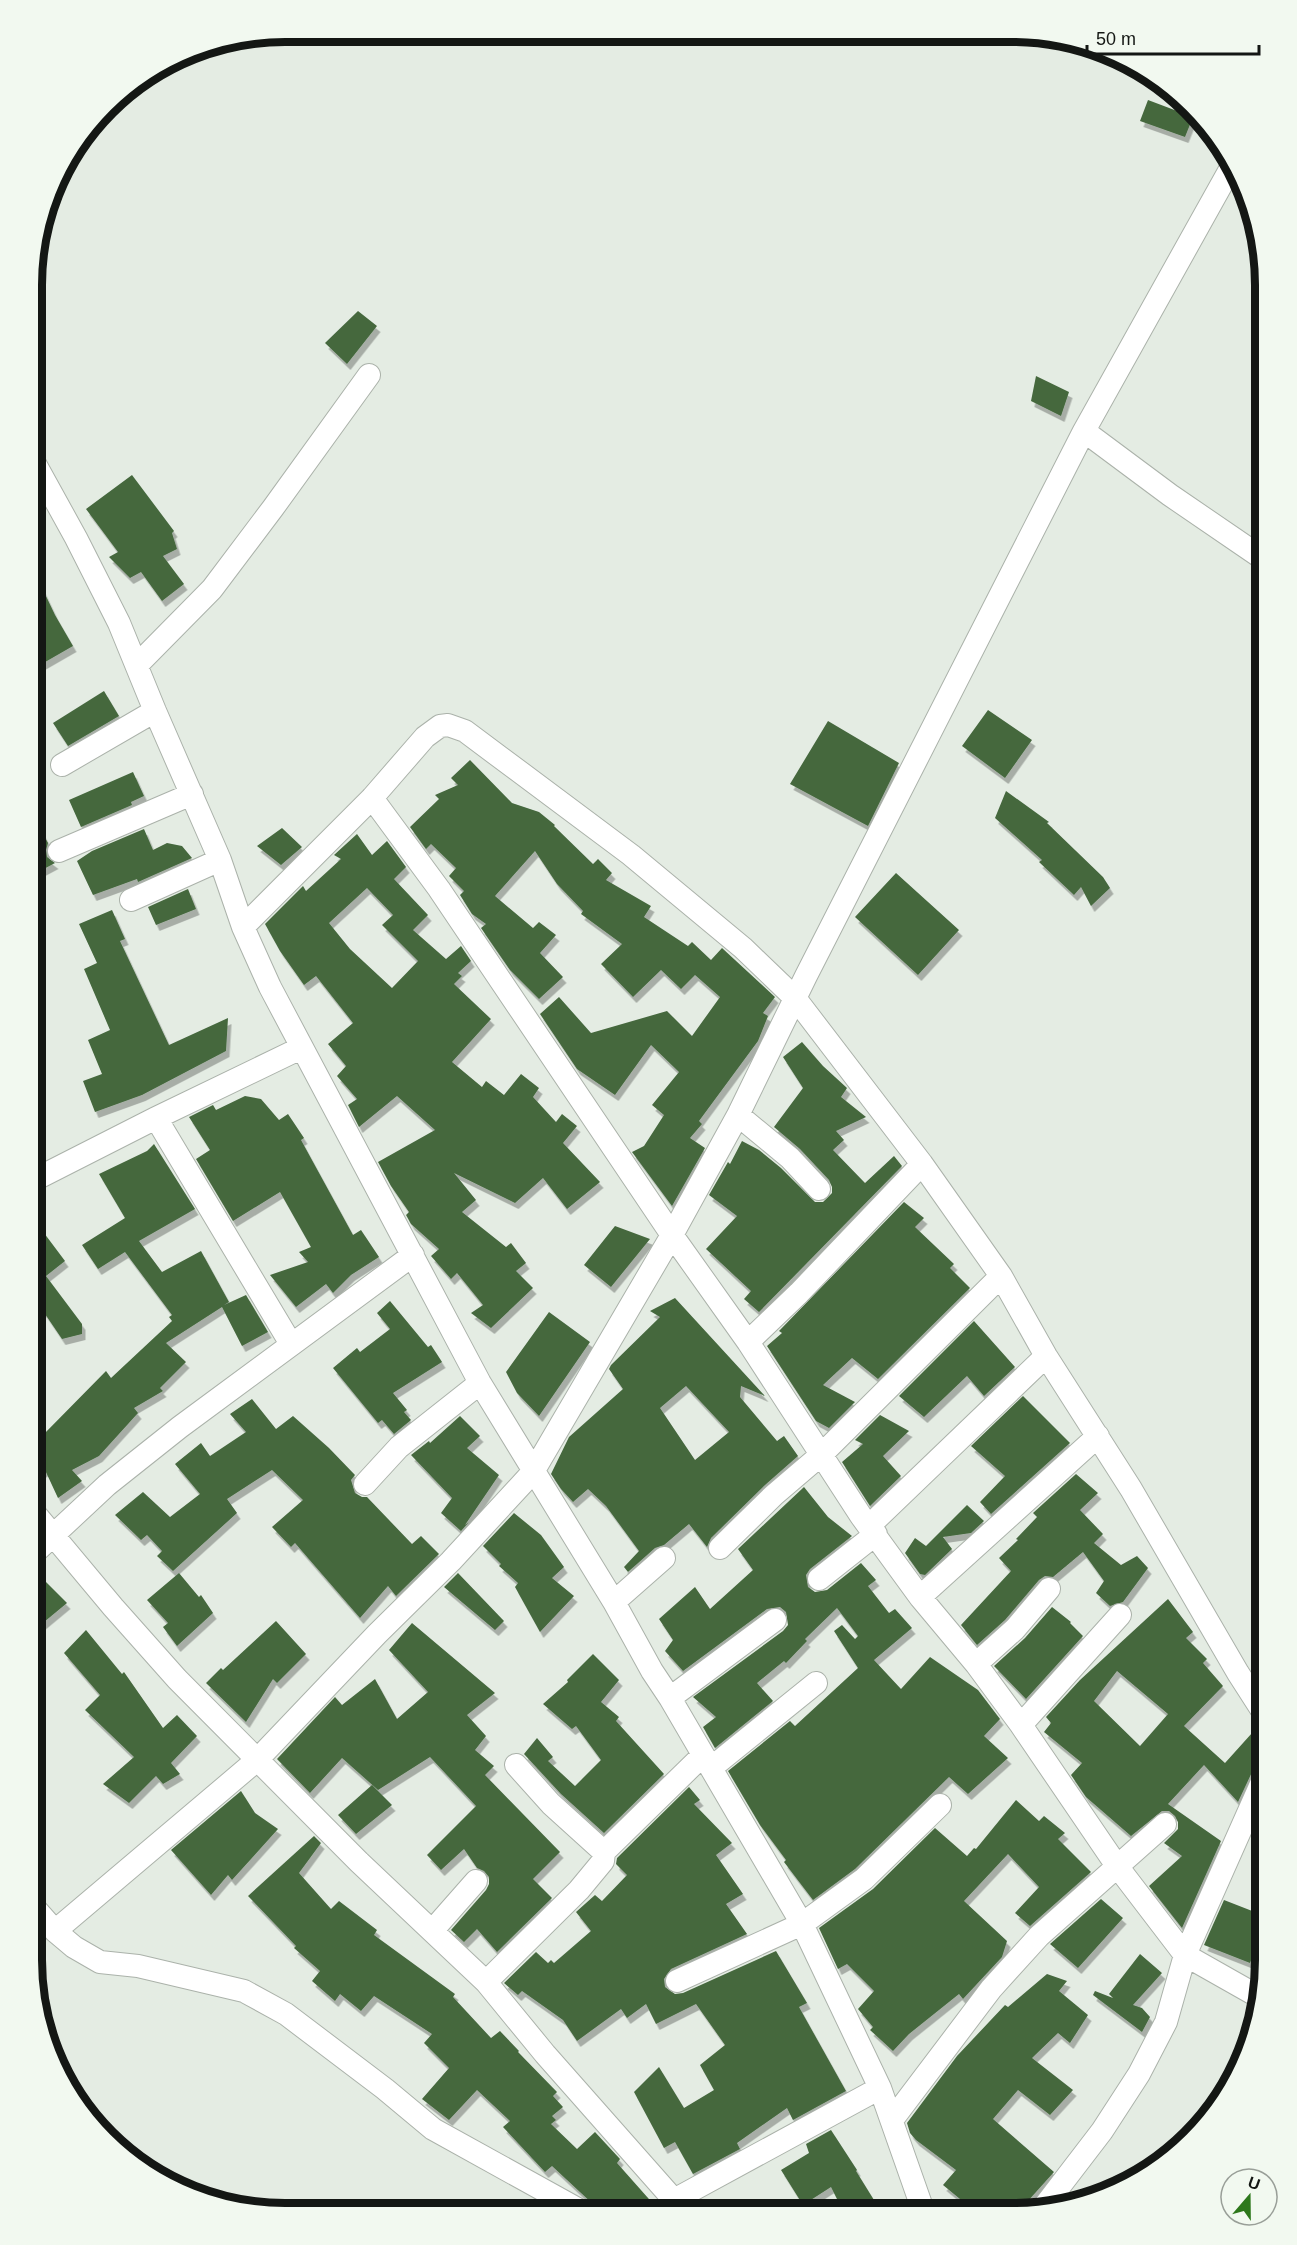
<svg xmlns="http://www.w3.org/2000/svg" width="1297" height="2245" viewBox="0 0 1297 2245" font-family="Arial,sans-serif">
  <defs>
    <filter id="shadow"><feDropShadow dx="3.5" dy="6" stdDeviation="0" flood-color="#0004"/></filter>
  </defs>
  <rect width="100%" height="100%" fill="#e4ece3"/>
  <path fill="#45673e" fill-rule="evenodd" filter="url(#shadow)" d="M1148,100L1193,117L1185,137L1140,121Z
    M358,311L377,326L347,364L325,343Z
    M1036,376L1069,392L1061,416L1031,401Z
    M132,475L174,531L172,533L177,549L163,556L184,584L162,601L141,572L130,578L109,557L118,552L86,509Z
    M33,569L55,615L73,646L33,669Z
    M104,691L119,716L68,746L53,723Z
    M988,710L1032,740L1005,778L962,746Z
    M828,721L899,763L868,826L790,784Z
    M470,760L512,803L539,812L555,825L554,826L593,864L598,859L612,873L606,880L651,906L644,917L688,946L692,942L711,960L722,948L775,997L763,1013L768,1016L758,1041L699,1121L702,1124L690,1138L705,1148L672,1206L632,1152L644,1146L664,1115L652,1105L679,1072L651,1045L615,1095L577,1069L540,1014L559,997L591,1033L667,1011L692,1036L720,997L695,975L681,989L661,970L633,997L601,964L622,944L581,914L583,911L557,884L535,851L495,896L533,928L539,922L556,935L540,953L563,977L539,999L510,970L481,928L486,924L472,914L460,895L464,891L449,876L456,868L431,844L426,849L410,827L439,799L435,795L458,785L451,778Z
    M133,772L144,796L131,802L132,805L81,827L69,800Z
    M1006,791L1049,822L1047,823L1103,877L1110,888L1091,906L1081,887L1074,895L1039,862L1042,860L995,818Z
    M33,815L48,843L46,850L47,857L55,863L40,871L33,859Z
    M282,828L302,847L281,865L257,846Z
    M144,829L153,850L167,843L182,846L192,858L138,882L137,879L93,895L77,861L92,851Z
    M357,834L372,855L387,841L406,867L394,879L428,915L413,930L446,959L461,946L471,961L458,973L462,976L454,984L491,1019L452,1062L482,1087L486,1081L504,1095L521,1074L539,1088L533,1097L556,1122L562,1114L577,1126L563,1143L600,1182L567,1209L543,1178L515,1203L454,1173L476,1200L462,1212L506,1247L511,1243L526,1263L516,1271L533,1288L491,1328L471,1313L483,1305L457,1273L451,1279L431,1256L439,1249L411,1224L406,1215L409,1212L391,1186L378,1162L435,1130L397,1096L359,1127L348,1105L357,1099L337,1076L346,1066L328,1044L353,1023L316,976L304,985L280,951L265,924L303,886L306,891L341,859L334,855ZM367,888L393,915L382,925L418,961L392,988L350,949L329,923Z
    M896,873L959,930L918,975L855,917Z
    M188,889L196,909L156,925L148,907Z
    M112,910L125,939L120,941L169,1045L228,1018L226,1051L142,1095L95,1112L83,1081L102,1074L88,1040L110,1030L84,969L97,963L79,924Z
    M802,1042L823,1066L847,1088L841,1097L866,1117L836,1131L844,1140L833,1150L865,1183L894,1156L902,1166L759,1312L744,1299L751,1291L706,1249L737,1216L709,1195L728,1162L730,1164L742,1141L759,1150L781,1168L815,1202H823L832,1193V1187L829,1180L800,1149L774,1127L803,1088L783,1057Z
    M245,1096L261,1099L279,1120L288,1114L304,1138L301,1140L353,1235L361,1230L379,1257L351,1275L333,1293L326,1284L296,1307L270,1275L308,1262L299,1252L311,1247L280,1192L233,1221L196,1159L210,1150L189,1117L213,1105L216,1110Z
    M154,1144L195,1209L139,1241L162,1272L201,1251L229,1302L224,1305L246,1295L268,1332L242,1346L222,1307L166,1343L186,1362L160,1388L163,1391L134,1408L138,1413L99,1456L72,1470L82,1481L58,1498L45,1470L32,1479V1416L44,1434L106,1371L111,1378L172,1321L169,1317L172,1315L125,1252L98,1269L82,1245L125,1218L99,1174L147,1151Z
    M904,1202L924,1218L915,1227L954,1264L950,1268L970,1288L878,1379L852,1358L823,1385L855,1402L829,1428L816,1421L767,1346L782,1333L779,1331Z
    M32,1217L65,1261L46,1276L32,1258Z
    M615,1226L650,1239L611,1287L584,1265Z
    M46,1276L82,1324V1334L62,1339L43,1311L32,1318V1282Z
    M675,1298L765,1396L741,1386L740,1397L777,1441L784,1436L798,1456L765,1485L711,1538L707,1547L689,1524L664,1545L655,1548L628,1572L624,1567L639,1551L606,1506L588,1489L573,1502L561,1489L551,1474L569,1437L623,1389L609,1369L611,1365L660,1317L650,1311ZM686,1386L729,1432L695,1460L660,1408Z
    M390,1301L428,1347L431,1345L442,1362L393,1393L407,1410L404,1412L411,1420L394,1434L382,1420L378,1423L333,1368L357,1348L360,1352L390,1329L377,1313Z
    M549,1312L590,1342L539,1416L517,1393L506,1372Z
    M974,1321L1015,1367L984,1396L967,1376L924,1417L899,1396Z
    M1023,1396L1070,1443L991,1514L980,1502L1005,1476L971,1446Z
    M252,1399L276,1429L293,1416L329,1448L355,1475L351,1480L355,1493L362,1497H367L412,1544L421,1536L439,1554L396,1596L388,1586L360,1618L295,1543L291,1547L272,1527L303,1500L272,1470L227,1499L237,1513L173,1571L157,1556L162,1551L147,1535L141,1540L115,1515L143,1492L170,1517L200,1494L175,1464L201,1443L210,1456L246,1432L230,1414Z
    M880,1415L909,1431L883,1456L901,1476L870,1506L842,1462L863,1444L855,1440Z
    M460,1416L480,1436L467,1448L499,1475L465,1525L469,1522L461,1531L441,1513L452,1498L411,1455L429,1441L430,1443Z
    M1076,1474L1098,1493L1080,1510L1103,1534L1094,1543L1121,1565L1137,1556L1148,1568L1123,1602L1110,1606L1096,1593L1104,1581L1083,1552L1053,1577L1045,1576L1039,1580L1005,1620L977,1645L961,1625L1011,1571L999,1558L1018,1540L1016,1539L1037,1517L1033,1513Z
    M804,1487L828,1517L852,1536L810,1569L806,1575L808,1587L815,1592L827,1590L861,1563L876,1580L868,1586L889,1613L895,1609L912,1628L874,1660L901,1689L930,1657L978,1690L1000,1719L984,1736L1008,1758L968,1794L949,1777L855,1869L813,1900L784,1862L786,1860L760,1825L728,1771L790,1721L795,1726L858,1668L834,1631L842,1625L855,1639L858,1636L837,1608L805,1639L807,1641L786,1663L784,1661L757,1683L773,1701L715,1748L703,1727L716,1717L693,1697L783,1631L788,1625L786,1612L780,1607L767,1609L683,1671L665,1651L673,1640L659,1619L695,1587L710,1609L753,1570L738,1549Z
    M967,1505L984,1521L971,1533L943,1537L952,1549L925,1575L920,1574L905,1553L915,1538L926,1546Z
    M514,1513L541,1535L564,1567L552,1578L574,1596L540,1632L515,1587L518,1583L499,1566L501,1564L483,1546Z
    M32,1568L67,1603L32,1632Z
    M179,1573L199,1597L201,1595L213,1613L177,1646L163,1627L168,1623L147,1600Z
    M458,1573L504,1621L495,1630L444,1587Z
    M1168,1599L1193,1632L1186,1638L1207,1659L1203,1663L1223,1686L1184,1726L1225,1763L1252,1733L1265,1744L1260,1763L1253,1770L1238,1802L1204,1765L1168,1804L1221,1841L1182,1928L1149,1886L1182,1856L1164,1843L1178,1829V1822L1175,1816L1169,1811H1162L1131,1836L1086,1797L1071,1775L1082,1763L1044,1732L1051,1723L1046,1717L1080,1680ZM1117,1671L1168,1714L1140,1746L1094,1701Z
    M1052,1607L1071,1622L1070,1623L1083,1636L1026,1699L994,1666L1025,1638Z
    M276,1621L306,1654L277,1683L273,1679L246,1722L206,1683L221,1668L223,1670Z
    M412,1623L495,1693L467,1715L486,1736L475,1750L494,1766L485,1775L560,1852L533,1879L552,1898L497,1952L477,1929L464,1942L451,1930L486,1890L489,1884V1877L484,1871L477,1868L464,1849L441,1870L427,1855L476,1806L430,1757L378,1790L342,1758L310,1793L277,1759L335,1697L342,1705L375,1679L397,1719L428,1692L389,1650Z
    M86,1630L122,1674L124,1672L163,1728L177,1715L197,1736L171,1763L180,1774L163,1784L156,1776L129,1803L103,1784L134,1757L85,1710L100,1695L64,1653Z
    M593,1654L619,1680L601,1702L619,1717L616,1721L664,1774L604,1833L561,1794L524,1754L537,1738L553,1757L548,1761L575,1786L601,1760L576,1726L572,1729L543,1704L568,1682L567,1680Z
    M372,1785L392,1805L356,1834L338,1815Z
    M689,1787L700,1800L694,1804L732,1843L716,1855L743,1894L726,1904L747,1934L671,1969L664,1979L665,1987L675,1994L683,1993L776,1951L807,2003L799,2007L846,2091L793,2120L787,2108L737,2143L740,2149L693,2174L675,2142L664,2148L634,2092L659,2067L684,2108L714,2090L700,2065L725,2045L696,2004L656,2024L646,2004L627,2018L621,2009L577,2041L563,2020L522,1991L518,1995L504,1983L536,1952L548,1963L551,1960L554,1963L591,1931L576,1912L595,1895L602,1901L627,1875L616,1864L617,1858Z
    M241,1791L255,1813L278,1829L232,1880L228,1875L211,1895L171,1850Z
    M1016,1800L1039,1821L1044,1816L1065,1833L1058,1839L1091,1872L1030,1926L1015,1913L1039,1887L1008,1854L964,1901L1007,1941L1002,1957L963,1999L959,1994L909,2034L893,2051L870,2030L873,2027L858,2009L874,1991L847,1964L838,1969L819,1928L873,1889L935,1828L967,1856L974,1848L976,1849Z
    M314,1836L321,1843L299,1873L331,1909L339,1901L377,1930L374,1935L455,1994L453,1997L491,2038L500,2031L519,2051L518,2052L557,2092L553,2096L563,2107L552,2116L556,2120L551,2124L577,2149L595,2132L620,2159L617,2163L656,2207L641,2212H607L595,2206L552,2166L545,2172L503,2127L510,2121L477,2090L449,2120L422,2099L449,2068L424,2043L432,2034L374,1996L361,2011L340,1994L335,2001L312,1981L320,1971L294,1948L296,1946L248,1896Z
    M1101,1899L1123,1918L1078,1968L1050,1944Z
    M1224,1900L1265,1916V1925L1250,1963L1204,1945Z
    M1140,1954L1162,1973L1133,2005L1142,2008L1150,2017L1142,2032L1093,1995L1095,1991L1113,1998L1109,1994Z
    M1047,1974L1067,1981L1059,1991L1088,2015L1070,2043L1058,2033L1032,2058L1073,2090L1050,2115L1018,2090L993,2119L1054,2172L1018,2212L977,2213L943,2185L956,2170L916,2140L910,2133L907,2123L957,2056L1005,2005L1008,2007Z
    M831,2130L857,2170L856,2171L882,2213H844L831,2187L803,2205L781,2170L809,2153L806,2144Z"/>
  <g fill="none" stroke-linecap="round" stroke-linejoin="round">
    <g stroke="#abb2aa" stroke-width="24">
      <path id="minor" d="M1084,431L1170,495L1265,560
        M33,460L76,538L119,623L155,711L220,860L243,927L270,987L480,1383L614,1602L652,1671L670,1698L802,1924L880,2088L924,2213
        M137,665L212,589L273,508L369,375
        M62,765L155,711
        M372,798L439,889L672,1235L748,1342L861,1516L920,1597L976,1664L1021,1725L1117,1866L1185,1955L1261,1998
        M59,851L192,794
        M131,900L220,860
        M243,927L372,798L425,737L440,726L448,725L465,731L631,855L743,948L795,998L922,1164L1001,1276L1046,1356L1131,1489L1238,1673L1265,1715
        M738,1115L790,1158L819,1189
        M156,1118L291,1344
        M32,1181L156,1118L301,1048
        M748,1342L799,1293L922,1164
        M365,1484L399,1447L480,1383
        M32,1510L113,1607L177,1679L359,1862L486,1982L545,2054L674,2200L880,2088
        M869,1526L1046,1356
        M720,1548L774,1495L822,1454L1001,1276
        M32,1555L107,1485L180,1427L413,1255
        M819,1579L876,1534
        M920,1597L1098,1436
        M614,1602L664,1558
        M976,1664L1015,1629L1049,1589
        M670,1698L775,1620
        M1021,1725L1120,1615
        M516,1765L551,1804L604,1852L703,1755
        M711,1768L816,1683
        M32,1905L55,1931L74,1947L100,1962L138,1966L244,1991L286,2014L385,2089L433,2129L583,2212
        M55,1931L257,1760L377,1634L451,1561L533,1472L672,1235L738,1115L806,976L1084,431L1233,164
        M432,1931L476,1881
        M677,1981L802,1924L864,1879L940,1805
        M486,1982L579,1890L603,1861L604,1852
        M892,2120L991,1989L1039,1936L1165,1824
        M1043,2208L1102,2131L1139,2074L1166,2022L1185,1955L1265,1775"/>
    </g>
    <use href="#minor" stroke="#fff" stroke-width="22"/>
  </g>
  <path d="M0 0H1297V2245H0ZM285 42H1012A243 243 0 0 1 1255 285V1960A243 243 0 0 1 1012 2203H285A243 243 0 0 1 42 1960V285A243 243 0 0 1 285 42Z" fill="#f2f9f0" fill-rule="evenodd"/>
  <path fill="none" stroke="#141714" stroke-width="8" d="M285 42H1012A243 243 0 0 1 1255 285V1960A243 243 0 0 1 1012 2203H285A243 243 0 0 1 42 1960V285A243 243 0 0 1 285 42Z"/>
  <g transform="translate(1249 2197) rotate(20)"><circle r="28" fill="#f2f9f0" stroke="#999f98" stroke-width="1.5"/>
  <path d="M0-4.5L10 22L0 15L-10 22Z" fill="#2e781c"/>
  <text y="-9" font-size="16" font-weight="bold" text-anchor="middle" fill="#141714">U</text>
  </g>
  <path d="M1087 45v9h172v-9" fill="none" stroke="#141714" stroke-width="3"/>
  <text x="1096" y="45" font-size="18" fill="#141714" stroke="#f2f9f0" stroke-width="4.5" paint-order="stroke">50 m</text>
</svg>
